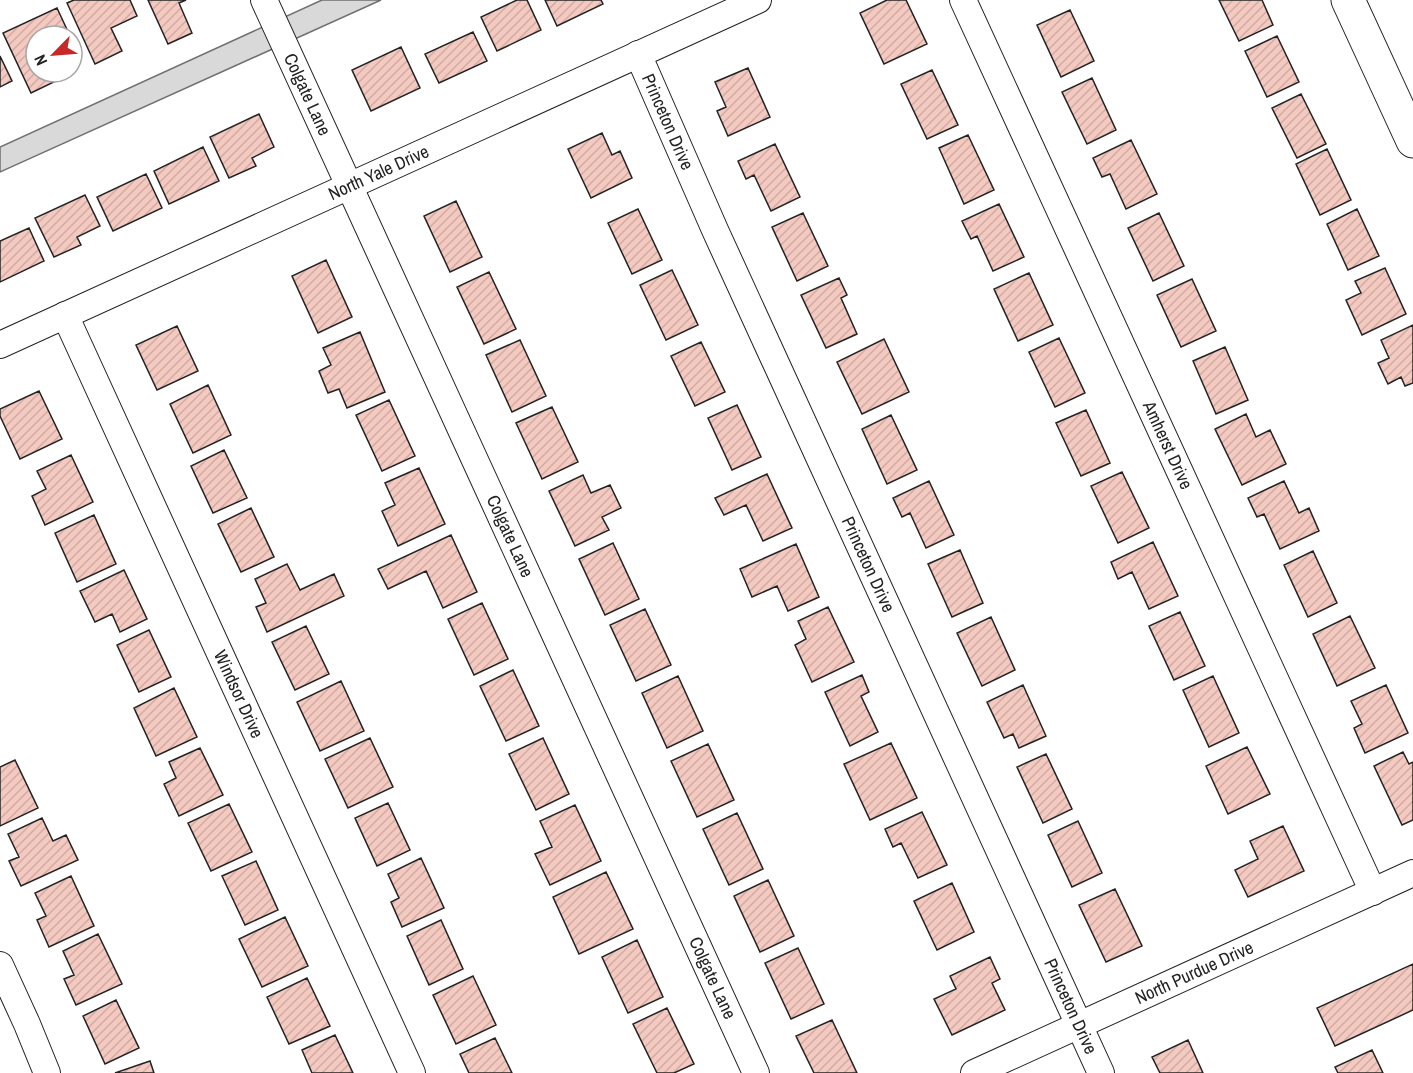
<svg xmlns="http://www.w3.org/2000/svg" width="1413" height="1073" viewBox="0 0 1413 1073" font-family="'Archivo Narrow',sans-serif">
  <defs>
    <pattern id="building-hatch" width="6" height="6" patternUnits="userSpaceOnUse" patternTransform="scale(1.5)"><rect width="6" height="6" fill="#f3c9c0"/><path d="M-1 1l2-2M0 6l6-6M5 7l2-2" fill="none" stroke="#d0aca5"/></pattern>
  </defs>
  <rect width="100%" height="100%" fill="#fff"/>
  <path fill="#d9d9d9" stroke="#6f6f6f" stroke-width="1.5" d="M322,0H381L0,172V147Z"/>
  <path fill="url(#building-hatch)" stroke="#222" stroke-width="1.5" d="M74,0H130L137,16L111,28L122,51L95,64L67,3Z
    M148,0H186L179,3L192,33L168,44Z
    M517,0H527L541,30L497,51L481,17Z
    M545,0H601L603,4L557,26Z
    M887,0H906L927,44L884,64L860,13Z
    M1219,0H1262L1273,25L1239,41Z
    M57,8L70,36H36V72H54L58,80L31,93L3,33Z
    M1070,10L1094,61L1061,77L1037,25Z
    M473,32L487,61L439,83L425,54Z
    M1277,36L1299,82L1267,97L1245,51Z
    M401,47L420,88L371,111L352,70Z
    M0,56L12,81L0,87Z
    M748,68L770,117L728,136L717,111L726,107L715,82Z
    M932,70L958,125L927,139L901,84Z
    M1092,78L1116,130L1087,144L1062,92Z
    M1301,94L1326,144L1297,158L1272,108Z
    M259,114L274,147L252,158L256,166L229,178L210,137Z
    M602,133L612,155L620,151L632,178L591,198L568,149Z
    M968,135L994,190L964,204L939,148Z
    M1131,140L1157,194L1126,209L1110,174L1102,177L1093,158Z
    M775,144L800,197L771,211L754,175L746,179L738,161Z
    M203,147L219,181L169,204L154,171Z
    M1327,149L1351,200L1320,215L1296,164Z
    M146,174L162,208L113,231L97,197Z
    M85,195L100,226L77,237L81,245L54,257L35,218Z
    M456,201L482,257L450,272L424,216Z
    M999,204L1024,257L993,271L977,236L971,239L962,221Z
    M638,209L662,260L632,274L608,223Z
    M1357,209L1379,256L1348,270L1327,224Z
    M803,213L828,266L797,281L772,227Z
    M1159,213L1184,266L1153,281L1128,228Z
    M29,228L44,261L0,282V241Z
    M326,260L352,317L318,333L292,276Z
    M1385,268L1406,314L1362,335L1346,300L1361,293L1355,281Z
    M672,270L698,325L666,340L640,285Z
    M489,272L516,329L484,344L457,287Z
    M1029,273L1053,325L1018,341L994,289Z
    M839,278L847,295L841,298L857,334L826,348L801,295Z
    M1192,279L1216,331L1181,347L1157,295Z
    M1413,325V383L1405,386L1401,377L1388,384L1378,363L1389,358L1381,340Z
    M177,326L198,371L157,390L136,345Z
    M360,332L385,392L347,408L339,389L328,393L319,371L331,365L323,348Z
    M1059,338L1085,393L1055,407L1029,352Z
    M884,339L909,392L862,414L837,362Z
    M520,340L546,396L512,412L486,355Z
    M701,342L725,392L695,406L671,356Z
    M1225,347L1248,400L1216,414L1193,361Z
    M208,385L231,435L193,453L170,404Z
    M39,391L62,439L20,459L0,416V409Z
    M389,400L415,456L382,471L356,415Z
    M737,405L761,457L732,470L708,418Z
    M552,407L578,462L542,479L516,423Z
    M1086,410L1110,463L1081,476L1056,423Z
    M1246,414L1256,437L1270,430L1286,464L1242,485L1215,429Z
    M891,415L917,470L887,484L862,429Z
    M224,450L247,498L213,513L191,466Z
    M71,455L93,502L45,525L32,496L46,489L37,471Z
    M419,468L445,524L398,546L382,511L395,505L385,483Z
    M1122,472L1149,528L1118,543L1091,486Z
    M767,474L792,528L763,541L746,505L724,515L715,498Z
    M583,475L591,493L610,485L621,508L602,517L609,530L575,546L549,491Z
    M929,481L954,535L926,548L910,513L902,517L893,498Z
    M1284,481L1299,513L1309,508L1319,531L1280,549L1264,514L1257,517L1248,498Z
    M251,508L274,557L241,572L218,524Z
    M94,515L116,564L77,582L55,533Z
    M451,535L477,592L443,608L426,571L388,589L378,569Z
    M1153,542L1178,596L1149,609L1132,572L1118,579L1111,562Z
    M613,543L639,599L605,615L579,559Z
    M796,544L819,597L788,611L777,586L752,597L740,569Z
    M960,550L983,603L952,617L928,564Z
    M1313,551L1337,603L1308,617L1284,565Z
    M287,564L300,590L334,574L344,596L267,632L256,607L266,603L255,579Z
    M124,570L147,619L120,632L112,614L95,622L80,591Z
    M482,603L508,659L474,675L448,619Z
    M828,607L854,662L812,682L795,645L806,639L798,621Z
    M645,609L671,665L636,681L610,625Z
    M1180,612L1205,666L1174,680L1149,626Z
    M1350,616L1375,668L1337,686L1313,634Z
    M991,617L1015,670L982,686L957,633Z
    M306,626L329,674L295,690L272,642Z
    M149,630L171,677L139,692L117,645Z
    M513,670L539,726L506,741L480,686Z
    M862,675L869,692L861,696L878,732L850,746L825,692Z
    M678,676L703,731L667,748L642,693Z
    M1213,676L1239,733L1209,747L1183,690Z
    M341,681L364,731L320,751L297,702Z
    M1023,685L1046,736L1019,748L1013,734L1004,738L987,702Z
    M1386,685L1408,733L1365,753L1354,728L1362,724L1351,701Z
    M174,688L197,737L156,756L134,708Z
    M370,738L393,787L348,808L325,759Z
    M543,738L569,794L536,810L509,754Z
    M891,743L917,798L870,820L844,764Z
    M708,744L734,800L697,817L671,761Z
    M1247,747L1270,794L1228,814L1206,766Z
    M200,748L223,795L179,816L164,784L176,778L169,762Z
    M1403,752L1409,764L1413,762V820L1402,825L1374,766Z
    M1046,754L1072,809L1043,823L1017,767Z
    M15,760L38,808L0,826V767Z
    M388,803L410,850L377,866L355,818Z
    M229,804L252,852L211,871L188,823Z
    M575,805L601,861L550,885L535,854L552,847L540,821Z
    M922,812L947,865L918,878L901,843L893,847L885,829Z
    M737,813L763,869L729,885L703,829Z
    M42,818L53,841L66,835L78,860L21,886L9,861L19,857L8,834Z
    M1078,821L1102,873L1072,887L1048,835Z
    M1283,826L1304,871L1248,897L1235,870L1258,859L1250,841Z
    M421,858L444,908L402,927L391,902L399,898L388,874Z
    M256,861L278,910L245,925L222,876Z
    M606,872L633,929L579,954L553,897Z
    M71,876L94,926L49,947L37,920L46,916L35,893Z
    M768,880L794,936L760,952L734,896Z
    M952,883L974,932L937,950L914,901Z
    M1115,889L1142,946L1106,962L1079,905Z
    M285,917L308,966L262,987L239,939Z
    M441,920L463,969L429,985L407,936Z
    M98,934L122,984L76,1005L64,979L74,975L63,951Z
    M637,940L663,997L628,1013L602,957Z
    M798,948L824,1004L791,1019L765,963Z
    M990,957L1000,979L992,983L1005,1010L952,1035L934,999L956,989L950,976Z
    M1413,964V1010L1335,1046L1317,1008Z
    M473,976L496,1025L456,1044L433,995Z
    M307,978L330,1026L289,1044L267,997Z
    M116,1000L139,1048L105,1064L83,1016Z
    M667,1008L694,1064L674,1073H657L633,1024Z
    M832,1020L857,1073H814L796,1036Z
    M335,1035L353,1073H312L302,1050Z
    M495,1038L512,1073H469L460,1054Z
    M1188,1040L1203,1073H1160L1152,1057Z
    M1372,1050L1383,1073H1338L1335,1067Z
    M150,1061L154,1073H115Z"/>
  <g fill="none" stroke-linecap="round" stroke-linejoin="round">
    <g stroke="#222" stroke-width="28">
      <g id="minor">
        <path id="s1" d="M264,0L756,1073"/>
        <path id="s2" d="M963,0L1373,892"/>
        <path id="s3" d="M638,54L715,230L1101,1073"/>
        <path id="s4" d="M65,315L412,1073"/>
        <path id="s5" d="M0,345L758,0"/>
        <path d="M0,965L27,1024L47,1073"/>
        <path id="s6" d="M974,1073L1413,873"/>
      </g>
    </g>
    <g stroke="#222" stroke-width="35">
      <path id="major" d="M1348,0L1413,141"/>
    </g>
    <use href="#minor" stroke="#fff" stroke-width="26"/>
    <use href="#major" stroke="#fff" stroke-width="33"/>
  </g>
  <g text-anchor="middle" stroke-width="4.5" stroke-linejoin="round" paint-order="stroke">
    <g font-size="18" fill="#222" stroke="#fff">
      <text dy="6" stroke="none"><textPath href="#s1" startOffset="104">Colgate Lane</textPath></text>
      <text dy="6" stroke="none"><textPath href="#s3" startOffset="74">Princeton Drive</textPath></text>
      <text dy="6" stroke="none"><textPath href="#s5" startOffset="416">North Yale Drive</textPath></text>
      <text dy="6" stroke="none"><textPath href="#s2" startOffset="490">Amherst Drive</textPath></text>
      <text dy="6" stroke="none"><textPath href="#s1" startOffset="590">Colgate Lane</textPath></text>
      <text dy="6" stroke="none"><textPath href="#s3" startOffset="560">Princeton Drive</textPath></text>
      <text dy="6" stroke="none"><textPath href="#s4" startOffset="417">Windsor Drive</textPath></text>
      <text dy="6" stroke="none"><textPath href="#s6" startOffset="242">North Purdue Drive</textPath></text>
      <text dy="6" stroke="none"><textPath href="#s1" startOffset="1076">Colgate Lane</textPath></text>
      <text dy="6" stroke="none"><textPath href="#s3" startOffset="1046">Princeton Drive</textPath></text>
    </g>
  </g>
  <g transform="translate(54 54) rotate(245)"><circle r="28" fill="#ffffff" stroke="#a7a7a7" stroke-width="1.5"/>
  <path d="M0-4.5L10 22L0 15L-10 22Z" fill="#c62828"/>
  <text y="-9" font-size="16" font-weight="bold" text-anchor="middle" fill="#222222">N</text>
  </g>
</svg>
